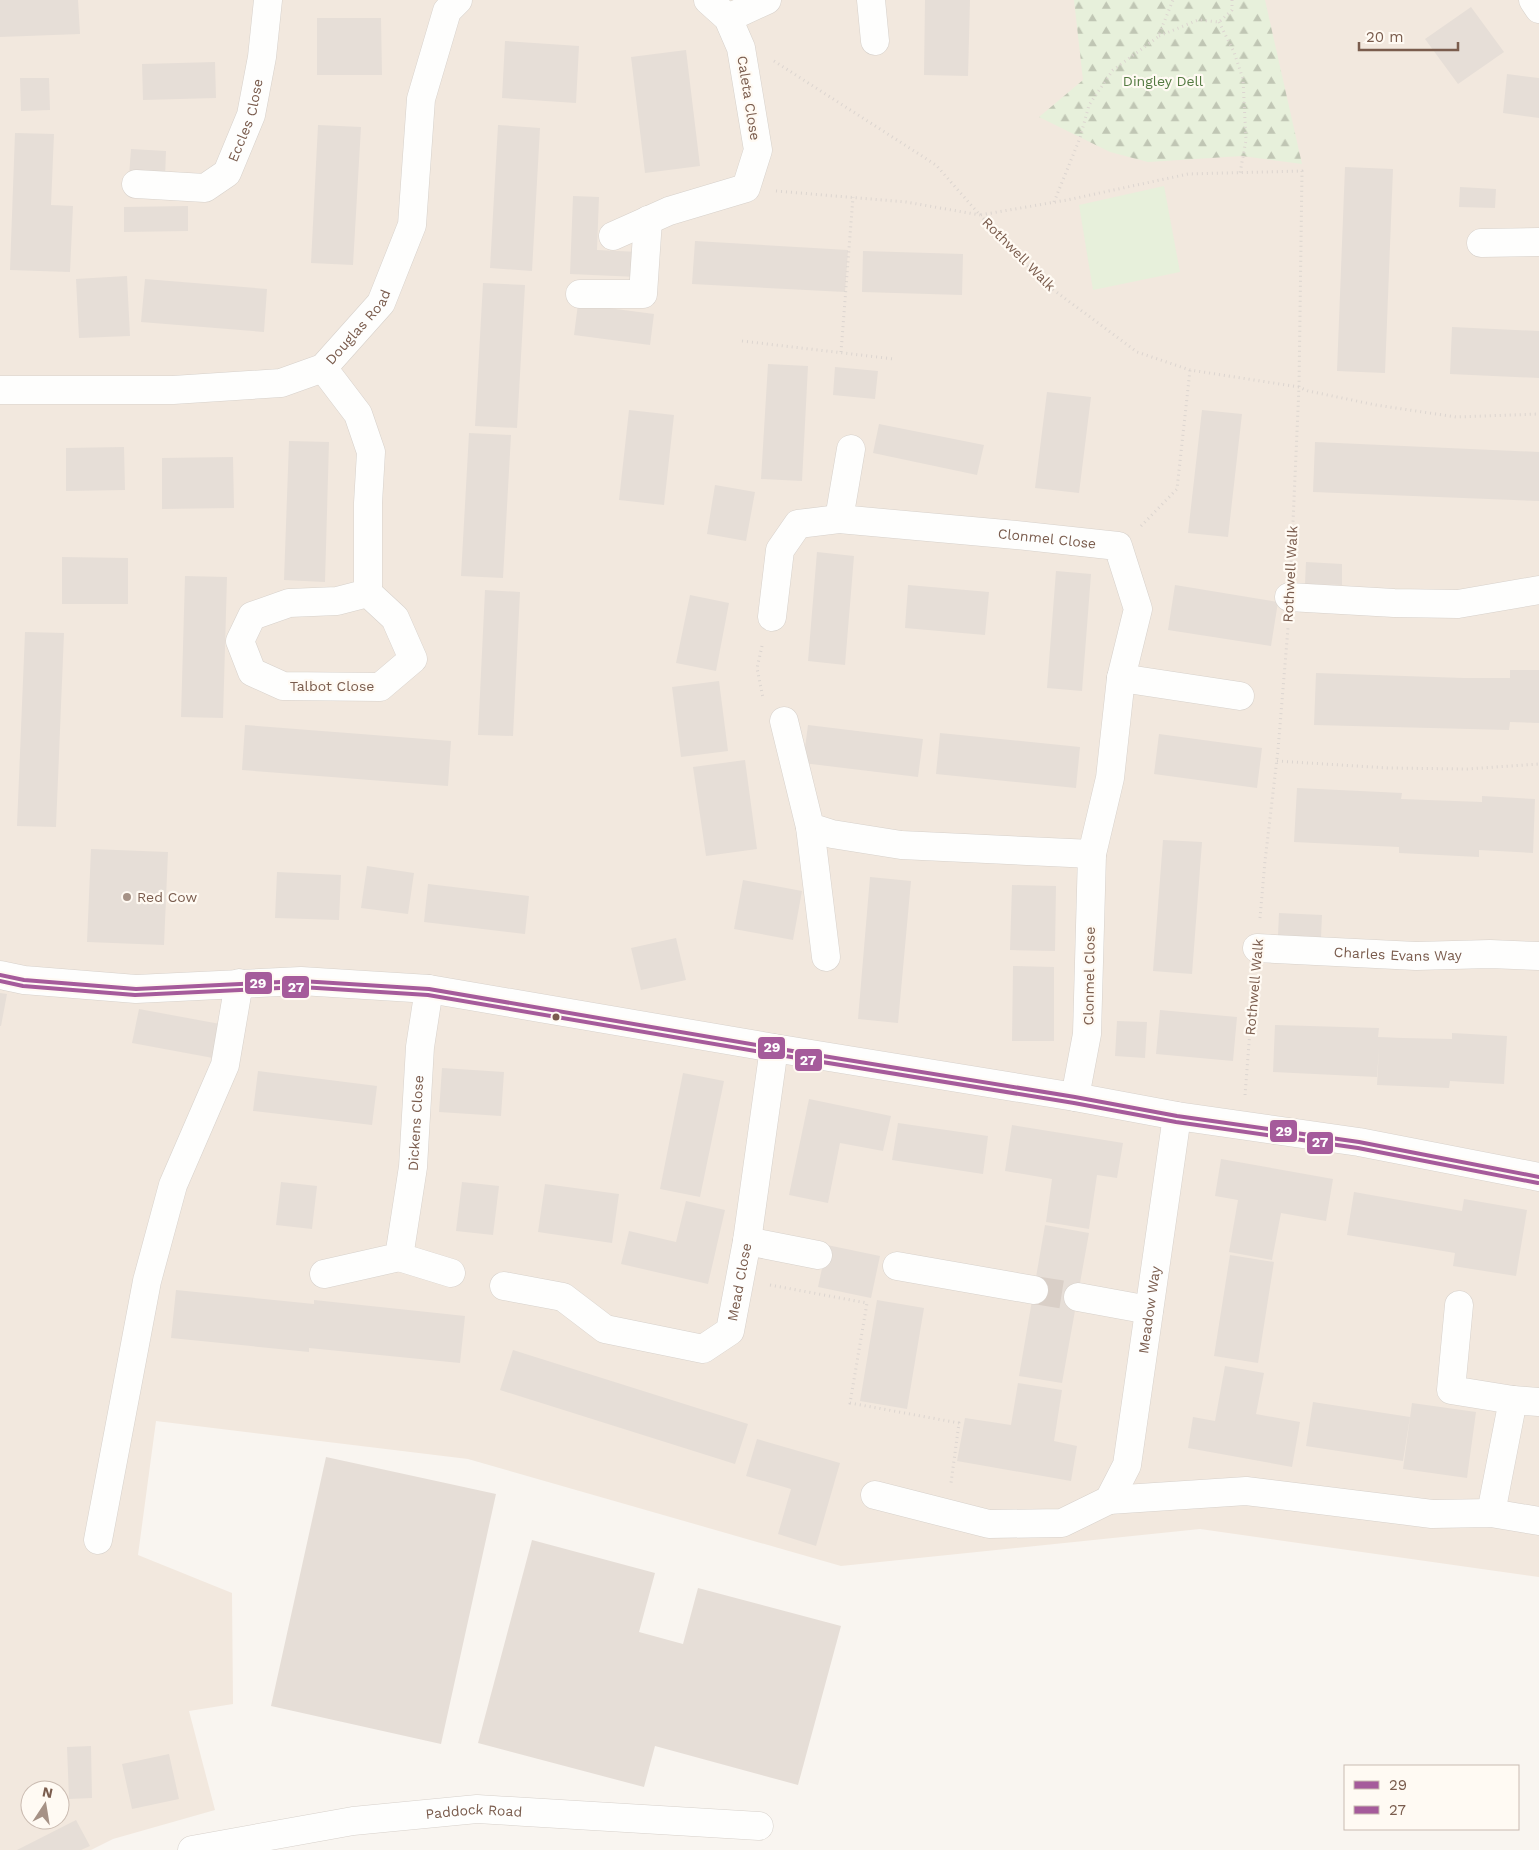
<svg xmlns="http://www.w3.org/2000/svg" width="1539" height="1850" viewBox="0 0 1539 1850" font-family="'Work Sans',sans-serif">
  <defs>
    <pattern id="forest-firs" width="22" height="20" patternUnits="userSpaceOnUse" patternTransform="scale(1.25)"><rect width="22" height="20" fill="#e7f0db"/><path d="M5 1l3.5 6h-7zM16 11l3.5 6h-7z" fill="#c0c6b4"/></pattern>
  </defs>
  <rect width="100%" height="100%" fill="#f9f5f0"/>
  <path fill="#f2e8de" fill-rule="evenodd" d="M0,0H1539V1577L1200,1529L841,1566L468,1459L156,1421L138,1555L232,1593L233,1704L189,1711L215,1810L113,1839L91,1850H0ZM30,1790H60V1820H30Z"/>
  <path fill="url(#forest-firs)" d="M1074,0H1265L1302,164L1242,156L1148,162L1110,152L1039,117L1083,80Z"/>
  <path fill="#e7f0db" d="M1164,186L1180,272L1093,290L1079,205Z"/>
  <path fill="#e6ded7" d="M0,0H78L80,34L0,37Z
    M925,0H970L968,76L924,75Z
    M1471,7L1504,52L1458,84L1425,39Z
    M317,18H381L382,75H317Z
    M505,41L579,46L576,103L502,98Z
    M686,50L700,166L645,173L631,57Z
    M215,62L216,98L143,100L142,64Z
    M1507,74L1539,78V118L1503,113Z
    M20,78H49L50,110L21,111Z
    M318,125L361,127L353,265L311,263Z
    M498,125L540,128L532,271L490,268Z
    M15,133L54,134L51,205L73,206L70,272L10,270Z
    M131,149L166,151L165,178L129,176Z
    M1345,167L1393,169L1385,373L1337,371Z
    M1460,187L1496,189L1495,208L1459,207Z
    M573,196L599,197L597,250L639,252L638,277L570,274Z
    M188,206V231L124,232V207Z
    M695,241L848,250L845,292L692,284Z
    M863,251L963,254L962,295L862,292Z
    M127,276L130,336L79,338L76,279Z
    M145,279L267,289L264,332L141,322Z
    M483,283L525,285L517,428L475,426Z
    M578,304L654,314L650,345L574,335Z
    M1452,327L1539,331V378L1450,374Z
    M768,364L808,366L802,481L761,479Z
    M835,367L878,371L875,399L833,395Z
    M1047,392L1091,397L1079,493L1035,488Z
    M629,410L674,415L664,505L619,500Z
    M1202,410L1242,414L1228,537L1188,533Z
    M879,424L984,445L977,475L873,453Z
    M469,433L511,435L503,578L461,576Z
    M289,441L329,442L325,582L284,580Z
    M1315,442L1539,452V501L1313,492Z
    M124,447L125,490L66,491V448Z
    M233,457L234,508L162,509V458Z
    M715,485L755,492L746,541L707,534Z
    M817,552L854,556L845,665L808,661Z
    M62,557L128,558V604H62Z
    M1306,562L1342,564V585L1305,584Z
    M1056,571L1091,574L1082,691L1047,688Z
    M185,576L227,577L223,718L181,717Z
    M908,585L989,592L985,635L905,628Z
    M1175,585L1278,602L1271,646L1168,630Z
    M485,590L520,592L513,736L478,735Z
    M690,595L729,603L716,671L676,663Z
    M25,632L64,633L56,827L17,826Z
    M1510,670H1539V723L1510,722L1509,730L1314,725L1316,673L1464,678H1510Z
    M719,681L728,751L681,757L672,687Z
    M245,725L451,741L448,786L242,770Z
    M808,725L923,739L918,777L803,763Z
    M940,733L1080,747L1076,788L936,774Z
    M1159,734L1262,748L1257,788L1154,774Z
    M745,760L757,849L706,856L693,767Z
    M1297,788L1402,793L1401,799L1482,802V796L1535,799L1533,853L1479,850V857L1399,853V847L1294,842Z
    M1163,840L1202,842L1192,974L1153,971Z
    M91,849L168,852L164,945L87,942Z
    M367,866L414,873L408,914L361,908Z
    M277,872L341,875L339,920L275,918Z
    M870,877L911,881L898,1023L858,1019Z
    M743,880L802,891L793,940L734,929Z
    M428,884L529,896L525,934L424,922Z
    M1012,885L1056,886L1055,951L1010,950Z
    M1279,913L1322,915L1321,937L1278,935Z
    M676,938L686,980L641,990L631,948Z
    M1013,966L1054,967V1041H1012Z
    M0,993L7,994L1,1026H0Z
    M139,1009L220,1024L213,1058L132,1043Z
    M1160,1010L1237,1017L1233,1061L1156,1054Z
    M1117,1021L1147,1022L1145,1058L1115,1056Z
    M1275,1025L1379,1028L1378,1037L1403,1038L1452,1039V1033L1507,1036L1504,1084L1450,1081L1449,1088L1377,1085L1379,1048L1377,1077L1273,1072Z
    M442,1068L504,1072L501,1116L439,1112Z
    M258,1071L377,1086L372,1125L253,1111Z
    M683,1073L724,1081L700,1197L660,1189Z
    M809,1099L891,1116L883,1151L840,1143L828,1203L789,1195Z
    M898,1123L988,1136L983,1174L892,1160Z
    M1012,1125L1123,1143L1117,1178L1097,1175L1089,1229L1046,1222L1052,1179L1005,1171Z
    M1221,1159L1333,1179L1326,1221L1281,1213L1272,1260L1229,1252L1238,1200L1215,1196Z
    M281,1182L317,1186L312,1229L276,1225Z
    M462,1182L499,1186L493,1235L456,1231Z
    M545,1184L619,1194L612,1243L538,1232Z
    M1354,1192L1462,1211L1464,1199L1527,1210L1516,1276L1453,1266L1455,1253L1347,1235Z
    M686,1201L725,1210L708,1284L621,1264L629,1231L676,1242Z
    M1045,1225L1089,1233L1062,1383L1019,1376Z
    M827,1245L880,1256L871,1298L818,1287Z
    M1230,1255L1274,1262L1258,1363L1214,1356Z
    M176,1290L314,1304V1300L465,1316L460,1363L309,1348V1352L171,1338Z
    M877,1300L924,1308L907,1409L860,1401Z
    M513,1350L748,1424L735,1464L500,1390Z
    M1225,1366L1264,1373L1256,1414L1300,1422L1292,1467L1188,1448L1193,1417L1215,1421Z
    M1018,1383L1062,1390L1054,1441L1077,1446L1071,1481L957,1461L965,1418L1011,1425Z
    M1313,1402L1410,1417L1403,1461L1306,1446Z
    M1412,1403L1476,1412L1467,1478L1403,1469Z
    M757,1439L840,1463L816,1546L778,1534L791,1489L746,1476Z
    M326,1457L496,1494L441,1744L271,1706Z
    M532,1540L655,1573L639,1632L683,1644L698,1588L841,1626L798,1785L655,1746L644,1787L478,1743Z
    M91,1746L92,1798L69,1799L67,1747Z
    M169,1754L179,1799L132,1809L122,1764Z
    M76,1820L90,1846L81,1850H17Z"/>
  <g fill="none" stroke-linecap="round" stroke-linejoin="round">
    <path stroke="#d9cfc7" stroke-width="28" stroke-dasharray="28 14" stroke-linecap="butt" d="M1034,1290L1078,1297"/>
    <g stroke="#d7d1cb" stroke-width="29">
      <g id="minor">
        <path d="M871,0L875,41"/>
        <path d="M1533,0L1539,9"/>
        <path d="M728,18L767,0"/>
        <path id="s1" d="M136,184L205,188L227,173L251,115L262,57L268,0"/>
        <path d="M613,236L669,211L746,188L758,150L741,48L728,18L708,0"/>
        <path d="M1481,243L1539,242"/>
        <path d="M580,294H643L648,220"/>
        <path d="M323,368L358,414L371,452L368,503V593L395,618L413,659L380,687L283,686L252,672L240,641L252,616L289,603L337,601L368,593"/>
        <path id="s2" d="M0,390H173L281,383L323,368L381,303L412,225L421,99L447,11L458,0"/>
        <path id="s3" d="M851,449L839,519L1016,535L1118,546L1138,609L1121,678L1110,778L1092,854L1087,1034L1075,1097"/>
        <path d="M1289,597L1394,603L1458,604L1539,590"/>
        <path d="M772,617L780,550L798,524L839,519"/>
        <path d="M1121,678L1240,696"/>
        <path d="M784,721L810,827L832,834L901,845L1092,854"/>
        <path d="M810,827L826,957"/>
        <path id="s4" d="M1257,948L1416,956L1490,954L1539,956"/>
        <path d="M0,975L24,980L136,989L301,981L429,989L774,1048L1075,1097L1177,1116L1359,1142L1539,1177"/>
        <path d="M747,1241L818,1255"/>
        <path d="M399,1257L451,1273"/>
        <path d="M897,1266L1034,1290"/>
        <path id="s5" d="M324,1274L399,1257L413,1167L420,1047L429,989"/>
        <path id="s6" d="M504,1286L563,1297L605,1329L703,1349L730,1331L747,1241L774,1048"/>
        <path d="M1078,1297L1149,1310"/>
        <path d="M1459,1305L1451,1390L1513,1400"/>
        <path id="s7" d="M875,1495L989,1524L1062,1523L1109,1500L1127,1465L1177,1116"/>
        <path d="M1109,1500L1246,1491L1432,1514L1491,1513L1539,1521"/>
        <path d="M1491,1513L1513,1400L1539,1402"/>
        <path d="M98,1540L147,1281L173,1185L225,1065L239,983"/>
        <path id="s8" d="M192,1850L353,1821L477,1809L759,1826"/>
      </g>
    </g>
    <path stroke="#dcd5d0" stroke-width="3" stroke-dasharray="1 4" stroke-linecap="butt" d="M1219,22L1234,52L1243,79L1246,140L1240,173
      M1159,36L1198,20L1219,22L1232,10V0
      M774,61L936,165L980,215L1067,200L1188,174L1302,171L1299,387L1291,567
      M776,191L906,202L980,215L1043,282L1137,352L1190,370L1299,387L1308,391L1376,405L1456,417L1539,414
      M1054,202L1080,138L1089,105L1113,70L1158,37L1173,0
      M742,341L894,359
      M841,352L853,197
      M1141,526L1177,489L1190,370
      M762,646L757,668L763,698
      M1277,761L1388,768L1467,769L1539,764
      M1260,918L1265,861L1278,750L1288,628
      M1245,1095L1254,979
      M770,1285L867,1303L850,1403L959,1423L951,1483"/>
    <use href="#minor" stroke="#fefefd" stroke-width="28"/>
    <g stroke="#fffaf3" stroke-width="8">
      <path id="bus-1" d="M0,975L24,980L136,989L301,981L429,989L774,1048L1075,1097L1177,1116L1359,1142L1539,1177"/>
    </g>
    <g stroke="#fffaf3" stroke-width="8">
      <path id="bus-2" d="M0,981L23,986L135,995L301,987L428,995L773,1054L1074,1103L1176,1122L1358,1148L1538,1183"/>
    </g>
    <use href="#bus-1" stroke="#a55b9b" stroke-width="4"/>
    <use href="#bus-2" stroke="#a55b9b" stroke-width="4"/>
  </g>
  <circle fill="#a69286" stroke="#fffaf3" stroke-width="2" cx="127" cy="897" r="5"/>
  <circle fill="#7a5c4d" stroke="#fffaf3" stroke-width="2" cx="556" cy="1017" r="4.5"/>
  <g text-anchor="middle" stroke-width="4.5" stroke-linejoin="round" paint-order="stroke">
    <g font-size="14" fill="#537a41" stroke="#fffaf3">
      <text x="1163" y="86">Dingley Dell</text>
    </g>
    <g font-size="14" fill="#7a5c4d" stroke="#fffaf3">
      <text transform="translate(749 98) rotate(81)" y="5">Caleta Close</text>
      <text dy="5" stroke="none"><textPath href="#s1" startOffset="152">Eccles Close</textPath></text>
      <text transform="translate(1019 254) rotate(45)" y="5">Rothwell Walk</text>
      <text dy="5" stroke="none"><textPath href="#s2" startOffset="380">Douglas Road</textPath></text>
      <text dy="5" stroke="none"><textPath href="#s3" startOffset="280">Clonmel Close</textPath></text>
      <text transform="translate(1290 574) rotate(-87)" y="5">Rothwell Walk</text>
      <text x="332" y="691">Talbot Close</text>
      <text dy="5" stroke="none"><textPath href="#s4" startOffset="141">Charles Evans Way</textPath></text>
      <text transform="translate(1089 976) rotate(-89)" y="5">Clonmel Close</text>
      <text transform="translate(1254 987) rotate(-85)" y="5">Rothwell Walk</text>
      <text dy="5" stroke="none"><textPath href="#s5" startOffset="212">Dickens Close</textPath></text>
      <text dy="5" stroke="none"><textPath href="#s6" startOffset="295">Mead Close</textPath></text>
      <text dy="5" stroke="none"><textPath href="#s7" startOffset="439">Meadow Way</textPath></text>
      <text dy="5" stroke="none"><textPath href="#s8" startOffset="285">Paddock Road</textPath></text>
    </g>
    <g font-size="14" fill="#7a5c4d" stroke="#fffaf3" text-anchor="start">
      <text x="137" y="902">Red Cow</text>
    </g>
  </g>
  <g stroke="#fffaf3" stroke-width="2">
    <rect x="244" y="971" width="29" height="24" rx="5" fill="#a55b9b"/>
    <rect x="281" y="975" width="29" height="24" rx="5" fill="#a55b9b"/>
    <rect x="757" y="1036" width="29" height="24" rx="5" fill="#a55b9b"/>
    <rect x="794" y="1048" width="29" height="24" rx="5" fill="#a55b9b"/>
    <rect x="1269" y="1119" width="29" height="24" rx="5" fill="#a55b9b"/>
    <rect x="1306" y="1131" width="28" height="24" rx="5" fill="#a55b9b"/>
  </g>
  <g font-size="14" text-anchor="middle" font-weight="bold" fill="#fff">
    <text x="258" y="988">29</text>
    <text x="296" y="992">27</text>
    <text x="772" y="1052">29</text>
    <text x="808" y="1065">27</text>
    <text x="1284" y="1136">29</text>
    <text x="1320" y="1147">27</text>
  </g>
  <rect x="1344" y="1765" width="175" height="65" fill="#fffaf3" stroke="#cabbb1"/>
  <rect x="1354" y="1781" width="25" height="8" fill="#a55b9b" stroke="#cabbb1"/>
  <text x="1389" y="1790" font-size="15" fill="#7a5c4d">29</text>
  <rect x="1354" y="1806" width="25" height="8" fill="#a55b9b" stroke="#cabbb1"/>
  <text x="1389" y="1815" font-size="15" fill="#7a5c4d">27</text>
  <g transform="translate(45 1805) rotate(12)"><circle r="24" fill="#fffaf3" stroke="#cabbb1"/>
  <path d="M0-4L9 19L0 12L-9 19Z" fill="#a69286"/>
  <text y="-8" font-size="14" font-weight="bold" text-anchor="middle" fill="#7a5c4d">N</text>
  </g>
  <path d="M1359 42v8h99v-8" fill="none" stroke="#7a5c4d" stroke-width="2.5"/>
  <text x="1366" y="42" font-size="15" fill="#7a5c4d" stroke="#fffaf3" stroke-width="4" paint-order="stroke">20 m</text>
</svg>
